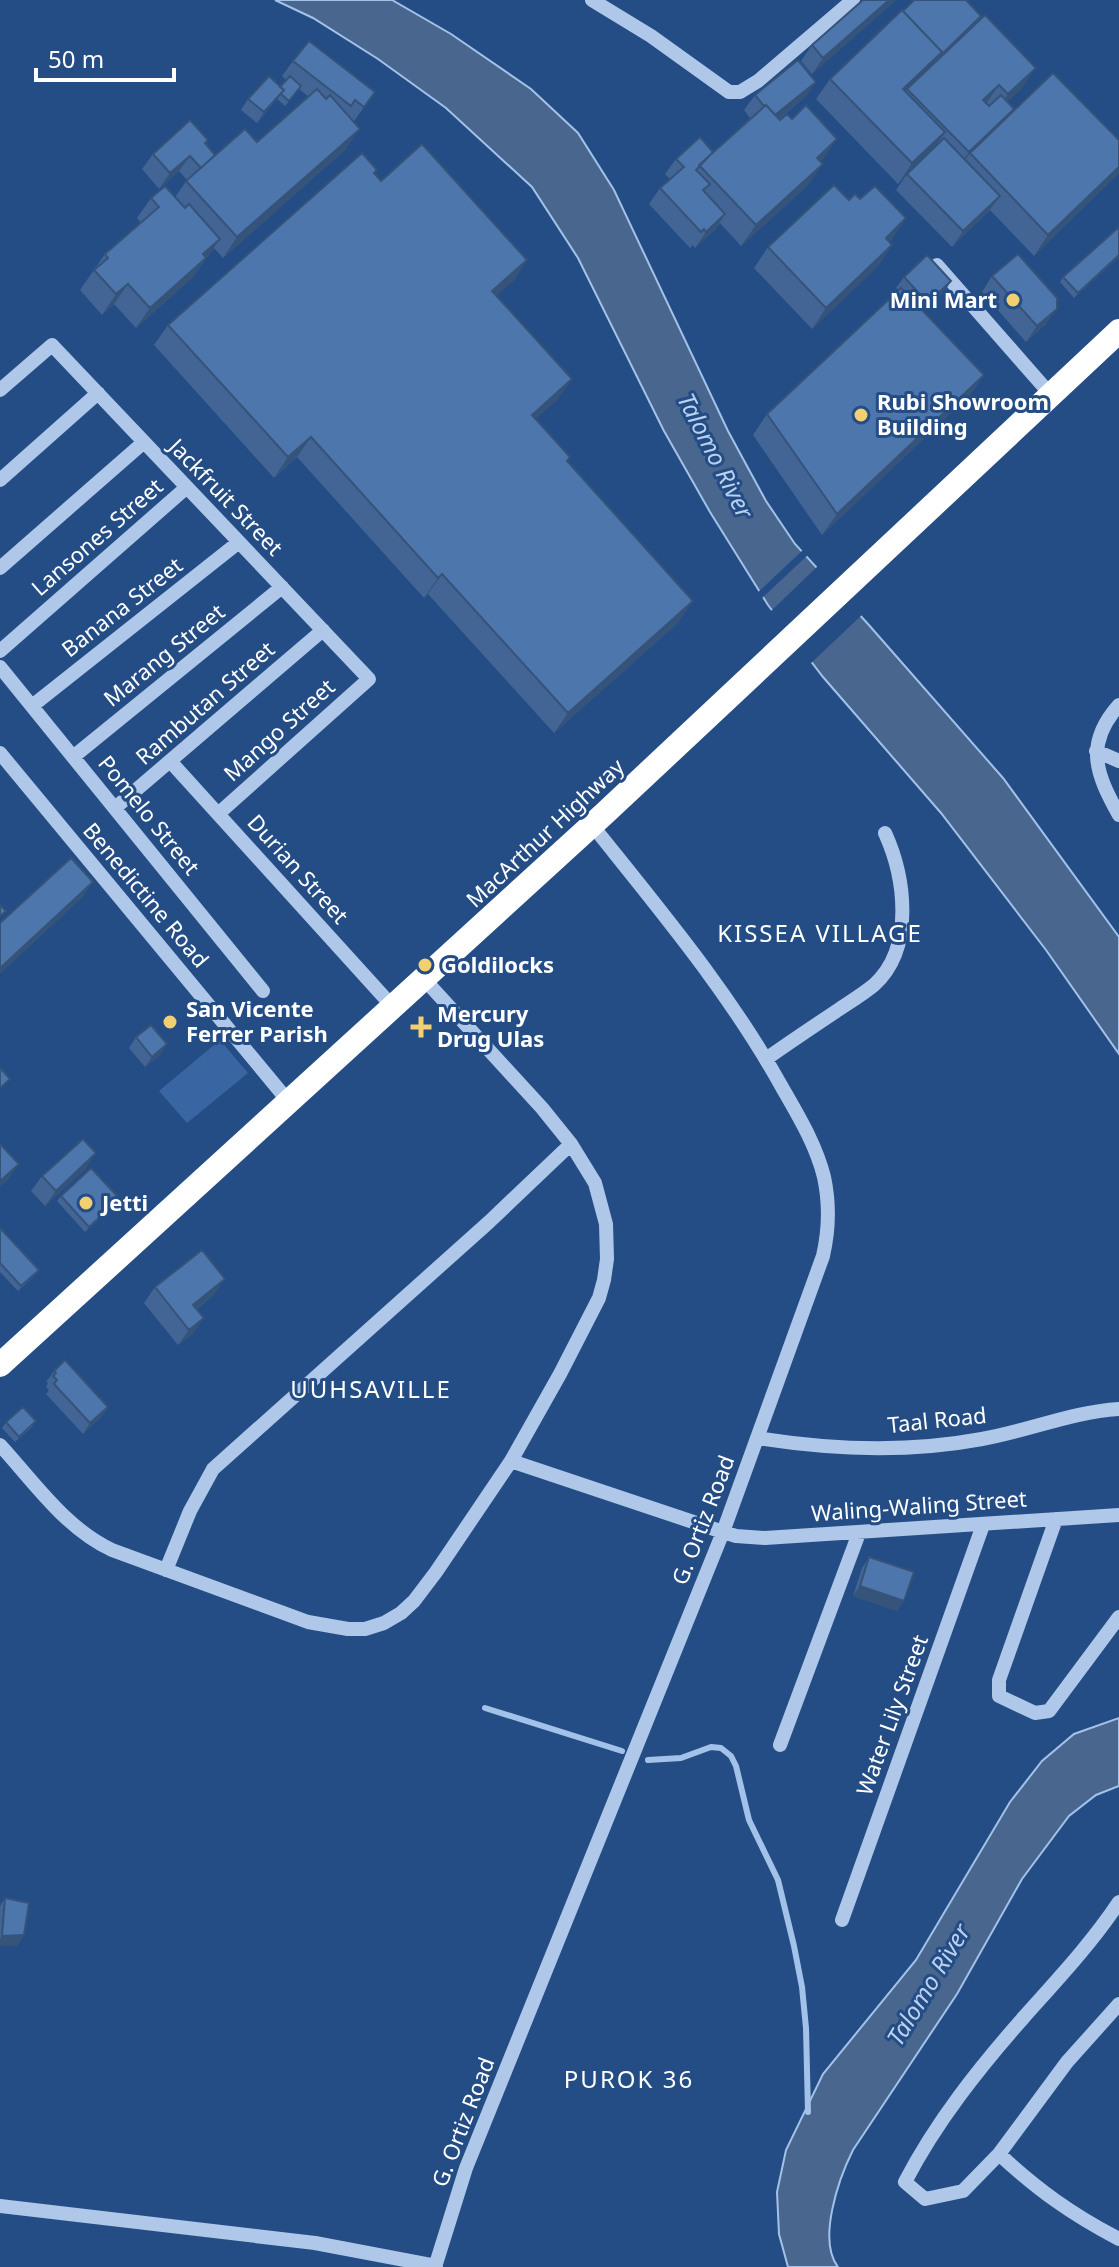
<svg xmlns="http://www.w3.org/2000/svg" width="1119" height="2267" viewBox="0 0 1119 2267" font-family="'Noto Sans',sans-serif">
  <rect width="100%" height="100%" fill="#244d85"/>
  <path fill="#3966a2" d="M220,1040L248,1073L187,1123L159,1091Z"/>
  <path fill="#49668f" stroke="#a3c2e9" stroke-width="2" d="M275,0H392L451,34L531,89L578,133L614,190L728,431L766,501L795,544L868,624L1003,778L1119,937V1054L1046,950L941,813L823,677L768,605L710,512L664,431L578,258L532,187L446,108L378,59L313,18Z
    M1119,1718V1786L1096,1795L1069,1816L1022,1879L957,1994L853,2150C839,2178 817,2240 838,2267H788L779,2234L777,2192L786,2150L823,2074L916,1960L1010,1802L1042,1761L1074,1734Z"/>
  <path fill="#244d85" d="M804,549L809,554L760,600L756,594Z
    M819,565L864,613L809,665L769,613Z"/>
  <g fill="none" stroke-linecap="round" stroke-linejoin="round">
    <path stroke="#a3c2e9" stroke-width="6" d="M485,1708L622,1751
      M648,1760L681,1758L711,1747L721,1748L731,1756L736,1766L749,1820L778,1880L794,1946L802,1987L806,2028L808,2112"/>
    <path stroke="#afc7e8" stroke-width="14" d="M592,0L651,36L729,92H740L758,81L853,0
      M937,265L1051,395
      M0,390L52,345L369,679L218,814
      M0,480L98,393
      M0,568L144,442
      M0,651L187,487
      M0,667L263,991
      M1119,705C1084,744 1096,774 1119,815
      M32,706L239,542
      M1096,751L1119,761
      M0,753L289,1102
      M73,757L282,587
      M170,761L393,1007
      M115,808L323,630
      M766,1059C790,1042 814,1026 838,1010C850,1002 863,994 874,985C915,948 905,877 885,833
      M757,1438C832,1450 907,1453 982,1439C1028,1431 1072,1412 1119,1409
      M0,1445C34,1482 65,1528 112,1550L308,1622L348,1629H365L384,1623L401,1613L414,1601L436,1572L511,1461L560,1374L599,1298L604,1280L607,1259L606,1224L595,1183L571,1144L542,1108L424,979
      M511,1461L723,1532L736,1536L765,1538L1119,1515
      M1056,1519L999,1680V1696L1035,1713L1049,1711L1119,1617
      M166,1570L190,1511L213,1469L489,1222L571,1144
      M780,1745L859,1533
      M1119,1902C1091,1944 1057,1980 1024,2017C979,2068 936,2122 905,2182L925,2199L963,2191L999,2154L1067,2062L1119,2004
      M842,1920L983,1525
      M999,2154C1038,2190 1071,2214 1119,2239
      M0,2206L315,2243L436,2266
      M435,2267L466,2168L723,1532L823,1256C829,1230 830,1205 824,1177C816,1145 799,1117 783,1089C730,993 660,910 592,825"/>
    <path stroke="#fff" stroke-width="24" d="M0,1365L604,814L1119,331"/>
  </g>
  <path fill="#426595" d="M863,0H896L812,74L801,61L812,45Z
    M974,25L1022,88L1007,102L1014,109L1009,116L1119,140V173L1034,256L990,210L952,247L896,190L905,177L898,184L816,99L830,79Z
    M293,61L375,92L354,121L346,149L223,258L214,248L192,278L136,328L114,304L102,315L80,290L105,254L141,223L137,218L151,198L175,197L187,180L179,171L159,189L142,169L153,154L208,140L206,144L215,155L257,142L309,97L299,89L285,106L277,99L257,123L241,110L248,99L280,87L286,80L282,76Z
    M816,82L805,97L779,119L780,120L792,119L837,139L820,162L808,185L741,246L720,223L715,230L695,248L693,245L690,248L649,204L660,188L670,179L665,174L676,159L713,152L750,118L744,110L755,95Z
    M377,170L375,173L381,181L527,260L513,281L496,295L572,379L557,400L535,419L570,457L567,461L679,622L554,733L428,594L424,598L297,457L274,478L154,345L168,325Z
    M849,200L892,239L889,242L892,245L878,266L812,329L754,268L768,247Z
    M1119,227V257L1074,298L1060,282L1063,277Z
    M992,276L1046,324L1026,342L982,292Z
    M904,277L951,281L944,292L923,311L984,375L970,395L822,535L753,435L767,414L899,290L896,288Z
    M136,1037L160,1055L145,1067L129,1048Z
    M96,1153L85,1169L45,1206L31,1191L42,1176Z
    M61,1196L116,1204L85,1232L57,1201Z
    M0,1228L39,1270L35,1275L18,1291L0,1272Z
    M155,1287L214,1295L197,1309L193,1334L178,1345L144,1303Z
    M54,1371L108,1407L101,1417L83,1434L46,1394L49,1390L46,1387L48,1383L46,1382Z
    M6,1422L33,1426L15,1442L2,1428Z
    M869,1557L904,1601L897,1611L853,1596L862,1568Z
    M5,1898L24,1935L17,1946H0V1906Z"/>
  <path fill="#365379" d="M889,0H896L812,74L823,58Z
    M981,16L970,31L928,72L939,57Z
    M942,52L928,72L907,89L901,98L903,89Z
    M1036,68L1022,88L994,115L1008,94Z
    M816,82L805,97L762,132L773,117Z
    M999,85L985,105L983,100Z
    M284,90L276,100L257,123L264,112Z
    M1014,109L1000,129L970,153L961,166L954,173L969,152Z
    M360,129L346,149L223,258L237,237Z
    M945,132L931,153L898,184L912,163Z
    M837,139L823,159L802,178L817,158Z
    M190,156L179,171L159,189L170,173Z
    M823,164L808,185L741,246L756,225Z
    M1119,167V173L1034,256L1048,235Z
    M1000,196L989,211L952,247L963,231Z
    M725,214L715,230L695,248L706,232Z
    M906,218L892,239L871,258L886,238Z
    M220,239L192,278L136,328L150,308L203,254Z
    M892,245L878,266L812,329L826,308Z
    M1119,255V257L1074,298L1078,293Z
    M527,260L513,281L478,312L492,291Z
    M951,281L944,292L920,313L928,303Z
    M128,284L114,304L102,315L116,294Z
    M1057,309L1046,324L1026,342L1037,326Z
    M984,375L970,395L822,535L837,514Z
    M572,379L557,400L517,435L532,415Z
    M311,437L297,457L274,478L288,457Z
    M442,574L428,594L424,598L438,578Z
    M693,601L679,622L554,733L568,713Z
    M93,882L82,898L0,974V968Z
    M167,1044L160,1055L145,1067L152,1057Z
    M96,1153L85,1169L45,1206L56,1191Z
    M19,1164L8,1180L0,1187V1181Z
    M120,1199L116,1204L85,1232L89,1227Z
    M225,1279L214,1295L182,1320L193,1305Z
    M204,1318L193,1334L178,1345L189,1330Z
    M108,1407L101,1417L83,1434L90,1423Z
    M860,1586L904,1601L897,1611L853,1596Z
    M24,1935L17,1946H0V1939L2,1936Z"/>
  <path fill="#4d76ad" stroke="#365379" stroke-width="2" d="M863,0H889L823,58L812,45Z
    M914,0H966L981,16L939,57L942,52L903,11Z
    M902,10L942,52L903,89L945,132L912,163L830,79Z
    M985,15L1036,68L1008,94L999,85L983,100L989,106L1001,95L1014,109L969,152L907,89Z
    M309,41L375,92L364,107L355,100L351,106L293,61Z
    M798,60L816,82L775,115L766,105L764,106L755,95Z
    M1053,73L1119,140V167L1048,235L970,153Z
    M269,76L284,90L264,112L248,99Z
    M290,76L301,86L289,101L281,94L284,90L280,87Z
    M317,89L326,99L330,95L360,129L237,237L186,181L245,129L257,142Z
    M766,105L780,120L787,114L792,119L806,105L837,139L817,158L823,164L756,225L699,165Z
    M190,120L208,140L205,143L215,155L201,168L190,156L170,173L153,154Z
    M700,137L713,152L696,170L710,184L703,190L725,214L706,232L704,229L701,232L660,188L684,167L676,159Z
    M944,138L1000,196L963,231L907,174Z
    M422,144L527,260L492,291L572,379L532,415L570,457L567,461L693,601L568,713L442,574L438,578L311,437L288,457L168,325L362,153L377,170L374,173L381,181Z
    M834,185L849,200L855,194L860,199L875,186L906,218L886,238L892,245L826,308L768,247Z
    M165,186L185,208L189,204L220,239L203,254L206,258L150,308L128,284L116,294L94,270L108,258L105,254L159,207L151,198Z
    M1119,227V255L1078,293L1063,277Z
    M1018,254L1057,298V309L1037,326L992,276Z
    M927,255L951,281L928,303L904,277Z
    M901,288L984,375L837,514L767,414Z
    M71,858L93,882L0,968V923Z
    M0,905L6,911L0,916Z
    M151,1025L167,1044L152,1057L136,1037Z
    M0,1068L10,1079L0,1088Z
    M83,1139L96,1153L56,1191L42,1176Z
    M0,1144L19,1164L0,1181Z
    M91,1168L120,1199L89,1227L61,1196Z
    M0,1228L39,1270L21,1286L0,1263Z
    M202,1250L225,1279L193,1305L204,1318L189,1330L155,1287Z
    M65,1360L108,1407L90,1423L54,1384L57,1380L53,1376L56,1373L54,1371Z
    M23,1407L36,1421L19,1437L6,1422Z
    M869,1557L914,1572L904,1601L860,1586Z
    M5,1898L29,1903L24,1935L2,1936Z"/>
  <g fill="#f2d072" stroke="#244d85" stroke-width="3">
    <circle cx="1013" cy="300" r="8"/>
    <circle cx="861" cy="415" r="8"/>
    <circle cx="425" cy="965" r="8"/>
    <circle cx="170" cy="1022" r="8"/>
    <path d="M417 1015h8v8h8v8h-8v8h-8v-8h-8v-8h8z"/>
    <circle cx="86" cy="1203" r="8"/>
  </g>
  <g text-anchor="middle" stroke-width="6" stroke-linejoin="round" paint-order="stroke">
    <g font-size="22" font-weight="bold" fill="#fff" stroke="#244d85" text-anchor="start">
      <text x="997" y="308" text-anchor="end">Mini Mart</text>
      <text x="877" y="410">Rubi Showroom<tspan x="877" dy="25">Building</tspan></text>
      <text x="441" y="973">Goldilocks</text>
      <text x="186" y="1017">San Vicente<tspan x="186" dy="25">Ferrer Parish</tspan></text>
      <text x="437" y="1022">Mercury<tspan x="437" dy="25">Drug Ulas</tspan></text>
      <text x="102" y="1211">Jetti</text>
    </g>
    <g font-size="22" fill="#fff" stroke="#244d85">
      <text transform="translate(226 497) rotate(46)" y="8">Jackfruit Street</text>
      <text transform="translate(97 537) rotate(-41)" y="8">Lansones Street</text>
      <text transform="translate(122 607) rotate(-38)" y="8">Banana Street</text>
      <text transform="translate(164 655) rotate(-39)" y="8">Marang Street</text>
      <text transform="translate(205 703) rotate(-41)" y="8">Rambutan Street</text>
      <text transform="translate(279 730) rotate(-42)" y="8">Mango Street</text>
      <text transform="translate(149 815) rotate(51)" y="8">Pomelo Street</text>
      <text transform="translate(545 833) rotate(-43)" y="8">MacArthur Highway</text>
      <text transform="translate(298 869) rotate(48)" y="8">Durian Street</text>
      <text transform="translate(146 895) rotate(50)" y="8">Benedictine Road</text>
      <text transform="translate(937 1420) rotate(-6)" y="8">Taal Road</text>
      <text transform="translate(919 1506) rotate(-4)" y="8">Waling-Waling Street</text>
      <text transform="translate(703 1520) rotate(-69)" y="8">G. Ortiz Road</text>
      <text transform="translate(892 1715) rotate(-70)" y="8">Water Lily Street</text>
      <text transform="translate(463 2122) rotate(-69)" y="8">G. Ortiz Road</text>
    </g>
    <g font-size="24" font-style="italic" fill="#bad1f0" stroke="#244d85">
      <text transform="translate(715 456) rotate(63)" y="8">Talomo River</text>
      <text transform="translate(929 1985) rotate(-59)" y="8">Talomo River</text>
    </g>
    <g font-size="24" letter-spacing="2" fill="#fff" stroke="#244d85">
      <text x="820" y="942">KISSEA VILLAGE</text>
      <text x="371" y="1398">UUHSAVILLE</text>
      <text x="629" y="2088">PUROK 36</text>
    </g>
  </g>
  <path d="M36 68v12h138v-12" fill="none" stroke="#ffffff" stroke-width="4"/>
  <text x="48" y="68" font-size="24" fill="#ffffff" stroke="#244d85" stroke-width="6" paint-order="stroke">50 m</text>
</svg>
